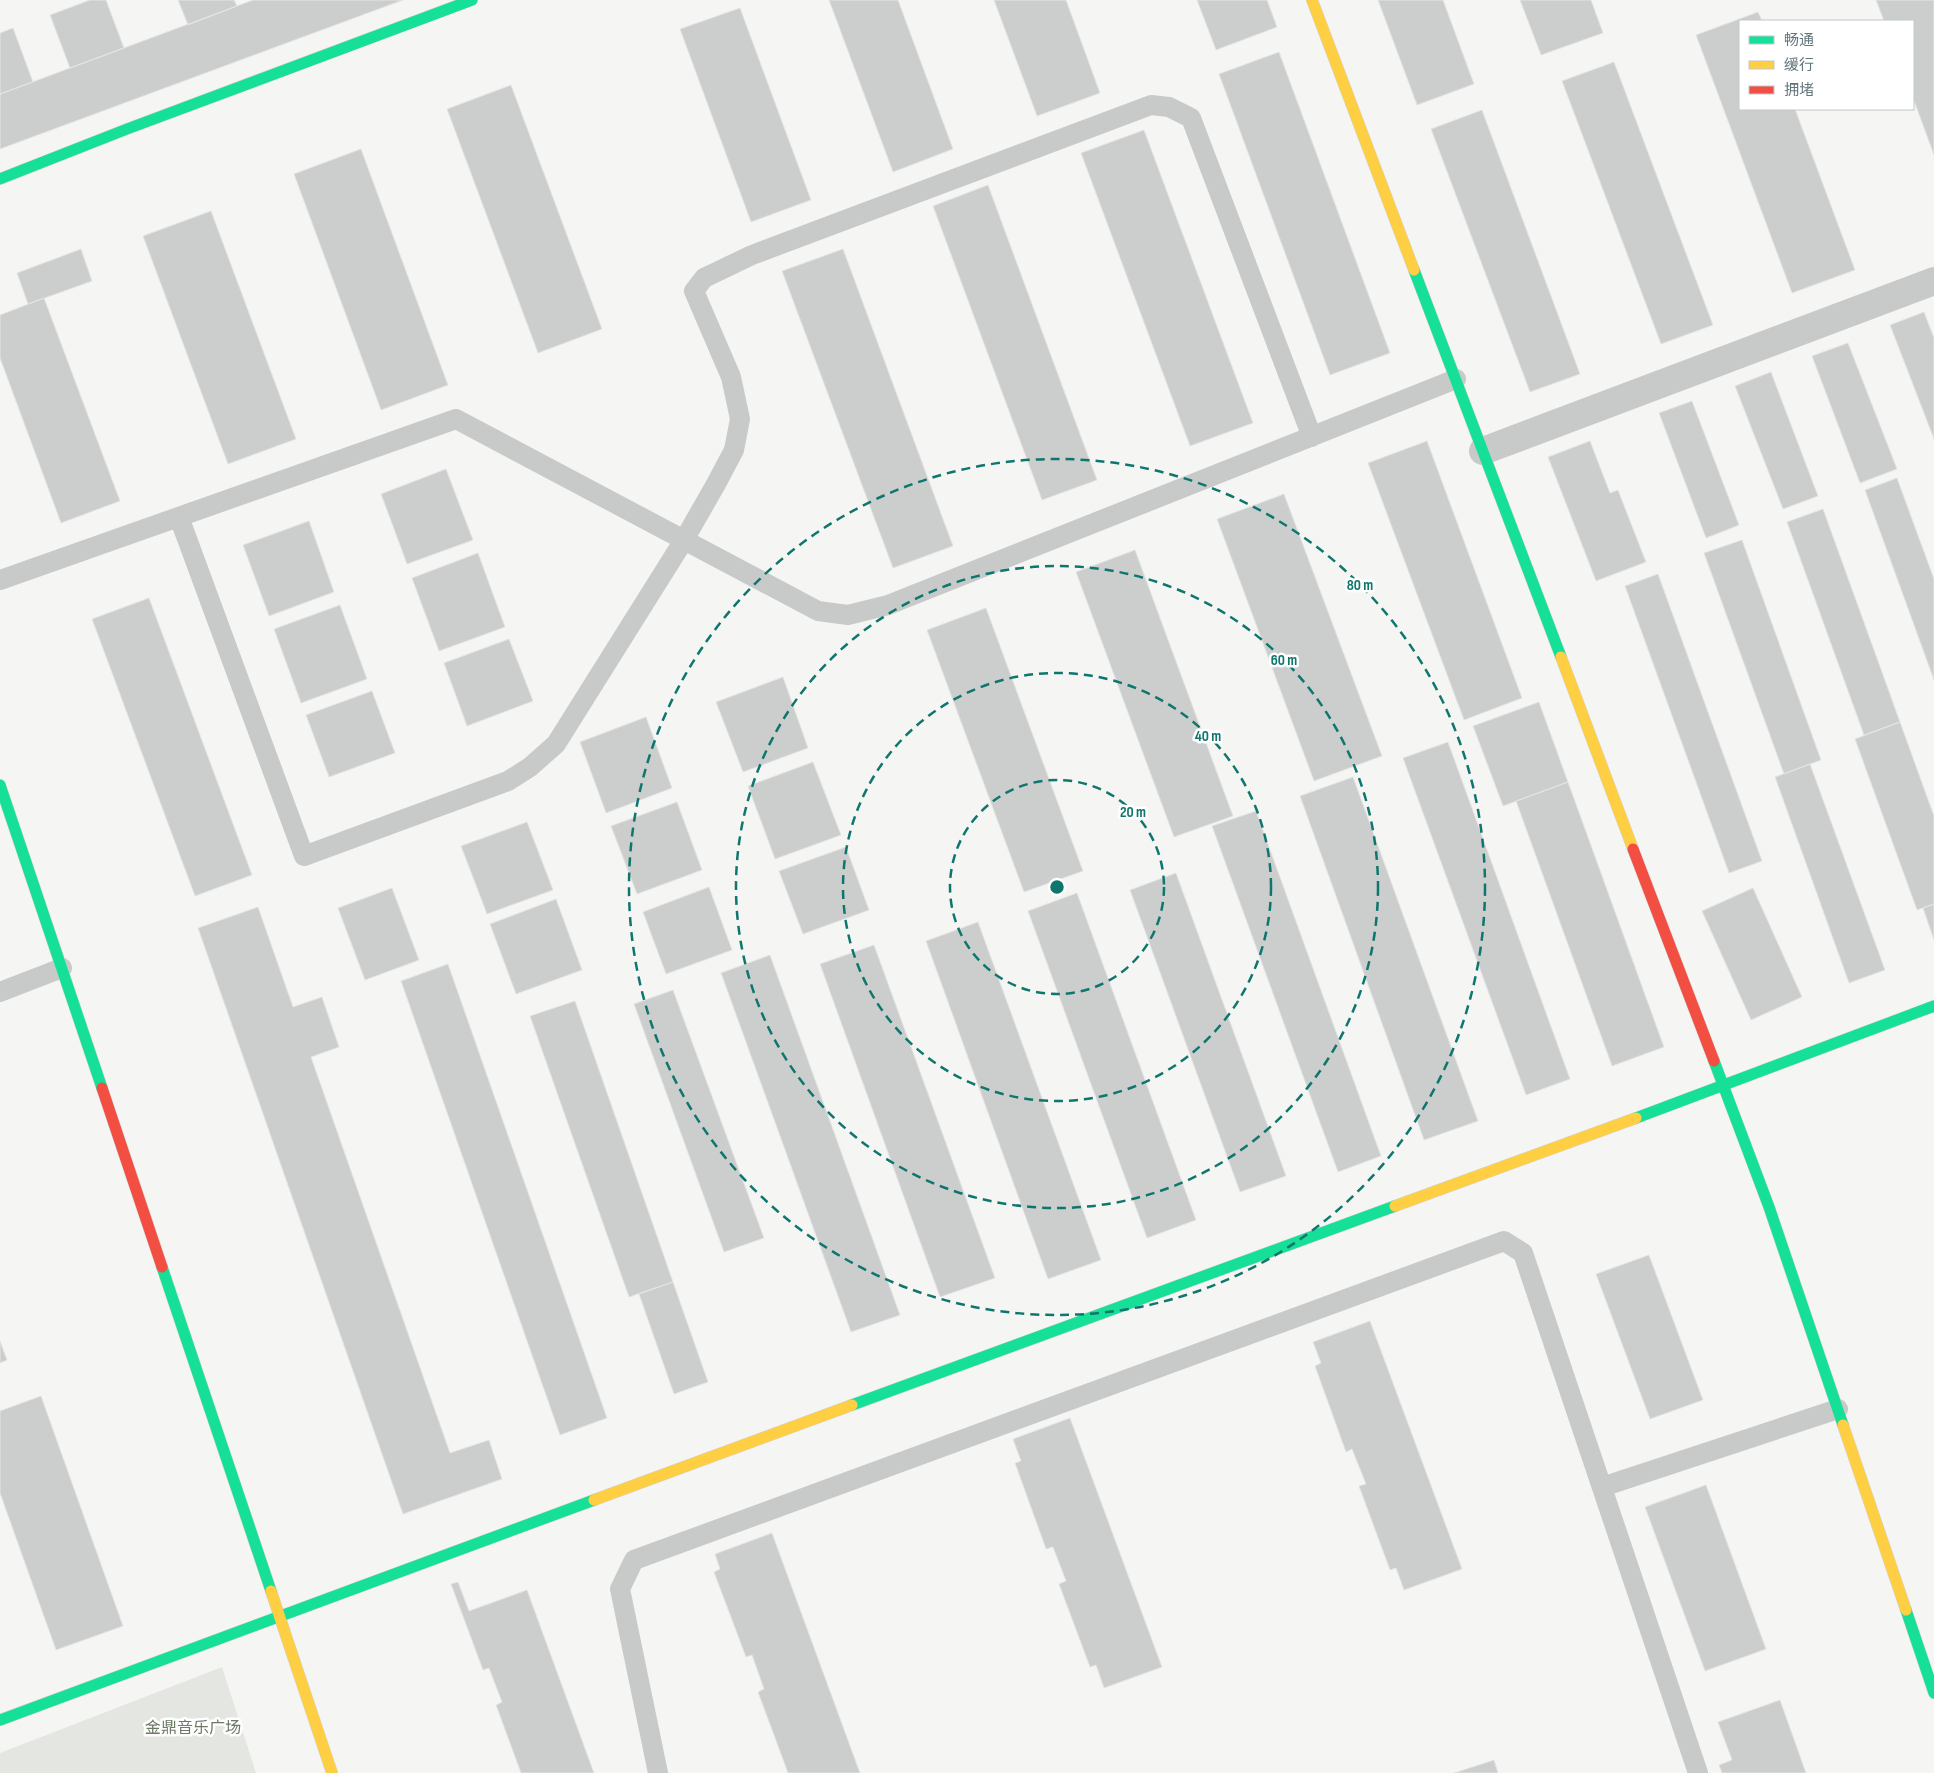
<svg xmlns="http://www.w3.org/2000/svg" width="1934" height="1773" viewBox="0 0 1934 1773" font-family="'Sofia Sans Condensed','Noto Sans SC',sans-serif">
  <rect width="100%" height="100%" fill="#f5f5f4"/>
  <path fill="#e4e7e1" d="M222,1667L256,1773H0V1753Z"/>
  <path fill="#cccece" stroke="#e4e4e4" d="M90,0H106L124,48L70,68L50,15Z
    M178,0H234L237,6L188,25Z
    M253,0H403L0,149V94Z
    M829,0H898L953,149L893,172Z
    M994,0H1066L1100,93L1037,116Z
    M1197,0H1267L1277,27L1216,50Z
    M1378,0H1443L1474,84L1417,105Z
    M1520,0H1591L1603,33L1541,55Z
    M1876,0H1934V155L1913,98V21H1884Z
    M740,8L811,200L751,222L680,29Z
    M1758,12L1762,21H1740V109H1795L1855,270L1792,293L1696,35Z
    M13,28L33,82L0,94V33Z
    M1279,52L1390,353L1330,375L1219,74Z
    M1614,62L1713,325L1661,344L1562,81Z
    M511,85L602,329L538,353L447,109Z
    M1482,110L1580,374L1530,392L1431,129Z
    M1144,130L1253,423L1190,446L1081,153Z
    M361,149L448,385L381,410L294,174Z
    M988,185L1097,480L1042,500L933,206Z
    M211,211L296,439L228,464L143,236Z
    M81,249L92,281L28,304L17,273Z
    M843,249L953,546L893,568L782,271Z
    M44,298L120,501L61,523L0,358V315Z
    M1924,312L1934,338V439L1890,325Z
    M1848,343L1897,469L1860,483L1812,356Z
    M1771,372L1818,496L1783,509L1735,386Z
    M1692,401L1739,525L1706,538L1659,413Z
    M1427,441L1522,698L1464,720L1368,463Z
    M1590,441L1610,493L1618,490L1646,562L1596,581L1548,457Z
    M446,469L473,540L407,564L381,494Z
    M1897,478L1934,579V680L1865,490Z
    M1284,494L1382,756L1314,781L1217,519Z
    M1823,509L1900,722L1864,735L1787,522Z
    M309,521L334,592L269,616L243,545Z
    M1742,540L1821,760L1784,774L1704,553Z
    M1135,550L1233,816L1174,837L1076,572Z
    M478,553L505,627L439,651L412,578Z
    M1658,574L1762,861L1729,873L1625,586Z
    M149,598L252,875L195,896L92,619Z
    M340,605L367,679L301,703L274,629Z
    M986,608L1083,871L1024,892L927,630Z
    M509,639L533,701L467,726L444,663Z
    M783,677L808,748L743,772L716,702Z
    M372,691L395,753L329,777L306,715Z
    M1539,702L1568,782L1503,806L1473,726Z
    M646,717L672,788L606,813L580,742Z
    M1900,722L1934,816V904L1917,910L1855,739Z
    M1448,742L1570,1079L1526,1095L1403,758Z
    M813,762L841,835L775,859L748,786Z
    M1810,764L1885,970L1849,983L1775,777Z
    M1353,777L1478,1121L1424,1140L1300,796Z
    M1568,782L1664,1047L1612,1066L1516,801Z
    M677,802L702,870L637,894L611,826Z
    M1256,811L1381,1156L1338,1172L1212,826Z
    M527,822L553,890L487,914L461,846Z
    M846,847L869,910L803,934L779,871Z
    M1176,873L1286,1176L1240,1192L1130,890Z
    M709,887L732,950L666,974L643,912Z
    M392,888L419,960L365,980L338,908Z
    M1753,888L1802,997L1751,1020L1702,911Z
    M1077,893L1196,1220L1147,1238L1028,911Z
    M556,899L582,970L516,994L490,924Z
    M1934,904V940L1923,908Z
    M258,907L293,1007L322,997L339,1047L311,1057L450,1453L489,1440L502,1479L403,1514L198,928Z
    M978,922L1101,1260L1048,1279L926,941Z
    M874,945L995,1278L940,1297L820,964Z
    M770,955L900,1315L851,1332L721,973Z
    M448,964L607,1418L560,1435L401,981Z
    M673,990L764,1238L724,1252L634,1004Z
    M575,1001L673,1282L629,1297L530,1016Z
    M1649,1255L1703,1400L1650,1419L1596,1274Z
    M673,1282L708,1382L674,1394L639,1294Z
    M1370,1321L1462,1569L1404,1590L1396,1568L1390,1570L1359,1486L1366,1484L1352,1449L1346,1452L1315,1366L1321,1363L1313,1342Z
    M0,1341L7,1360L0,1363Z
    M41,1396L123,1626L56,1650L0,1493V1411Z
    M1070,1418L1162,1667L1104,1688L1096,1665L1090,1667L1059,1584L1066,1581L1053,1547L1046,1549L1015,1463L1021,1461L1013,1439Z
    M1706,1485L1766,1649L1705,1671L1645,1507Z
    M772,1533L860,1773H788L758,1692L764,1689L752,1655L746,1657L714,1572L720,1569L715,1554Z
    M458,1582L469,1611L527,1590L594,1773H521L496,1705L502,1702L489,1668L483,1670L451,1584Z
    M1780,1700L1806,1773H1722L1719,1765L1732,1760L1718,1722Z
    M1494,1760L1498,1773H1454Z"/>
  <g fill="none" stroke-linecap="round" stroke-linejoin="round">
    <g stroke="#d1d2d2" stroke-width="12">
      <path id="fast" d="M0,179L127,129L472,0
        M1414,270L1561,657
        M0,785L102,1088
        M1714,1061L1769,1207L1843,1425
        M1636,1118L1934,1006
        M162,1267L271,1591
        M852,1405L1395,1206
        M1906,1610L1934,1693
        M0,1720L594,1500"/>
    </g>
    <g stroke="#d1d2d2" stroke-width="12">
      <path id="slow" d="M1312,0L1414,270
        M1561,657L1633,849
        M1395,1206L1636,1118
        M1843,1425L1906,1610
        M594,1500L852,1405
        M271,1591L332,1773"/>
    </g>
    <g stroke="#d1d2d2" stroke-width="12">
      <path id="jam" d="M1633,849L1714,1061
        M102,1088L162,1267"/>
    </g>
    <path stroke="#c8caca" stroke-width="20" d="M179,517L304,856L508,781L530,767L556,744L684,540L716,484L734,450L740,419L731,377L694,291L704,278L752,255L1151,105L1169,107L1191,118L1312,437
      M0,580L456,419L818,611L848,615L888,605L1456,379
      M0,992L62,968
      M1602,1487L1838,1409
      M658,1773L620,1589L634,1560L1504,1241L1523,1253L1698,1773"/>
    <path stroke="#c8caca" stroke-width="28" d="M1483,451L1934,281"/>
    <use href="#fast" stroke="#16e098" stroke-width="11"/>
    <use href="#slow" stroke="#ffcf43" stroke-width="11"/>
    <use href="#jam" stroke="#f24e42" stroke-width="11"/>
  </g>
  <g fill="none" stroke="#0f766e" stroke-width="2.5" stroke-dasharray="9 6">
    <circle cx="1057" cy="887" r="107"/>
    <circle cx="1057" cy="887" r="214"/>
    <circle cx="1057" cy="887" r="321"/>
    <circle cx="1057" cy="887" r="428"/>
  </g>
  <g text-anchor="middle" stroke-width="5" stroke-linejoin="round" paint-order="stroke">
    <g font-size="16" fill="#6c7a65" stroke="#fff">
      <text x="193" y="1733">金鼎音乐广场</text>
    </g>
  </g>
  <circle cx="1057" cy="887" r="8" fill="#0f766e" stroke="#fff" stroke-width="2.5"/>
  <g font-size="15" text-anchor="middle" font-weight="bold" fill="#0f766e" stroke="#fff" stroke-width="5" stroke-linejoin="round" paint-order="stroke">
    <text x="1360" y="590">80 m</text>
    <text x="1284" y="665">60 m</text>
    <text x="1208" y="741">40 m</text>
    <text x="1133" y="817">20 m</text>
  </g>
  <rect x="1739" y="20" width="175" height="90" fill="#ffffff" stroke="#c1c8cb"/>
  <rect x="1749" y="36" width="25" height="8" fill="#16e098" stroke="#c1c8cb"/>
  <text x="1784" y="45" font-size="15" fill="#63757c">畅通</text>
  <rect x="1749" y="61" width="25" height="8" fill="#ffcf43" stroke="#c1c8cb"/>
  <text x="1784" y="70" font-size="15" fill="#63757c">缓行</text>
  <rect x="1749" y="86" width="25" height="8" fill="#f24e42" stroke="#c1c8cb"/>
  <text x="1784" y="95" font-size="15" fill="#63757c">拥堵</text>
</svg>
